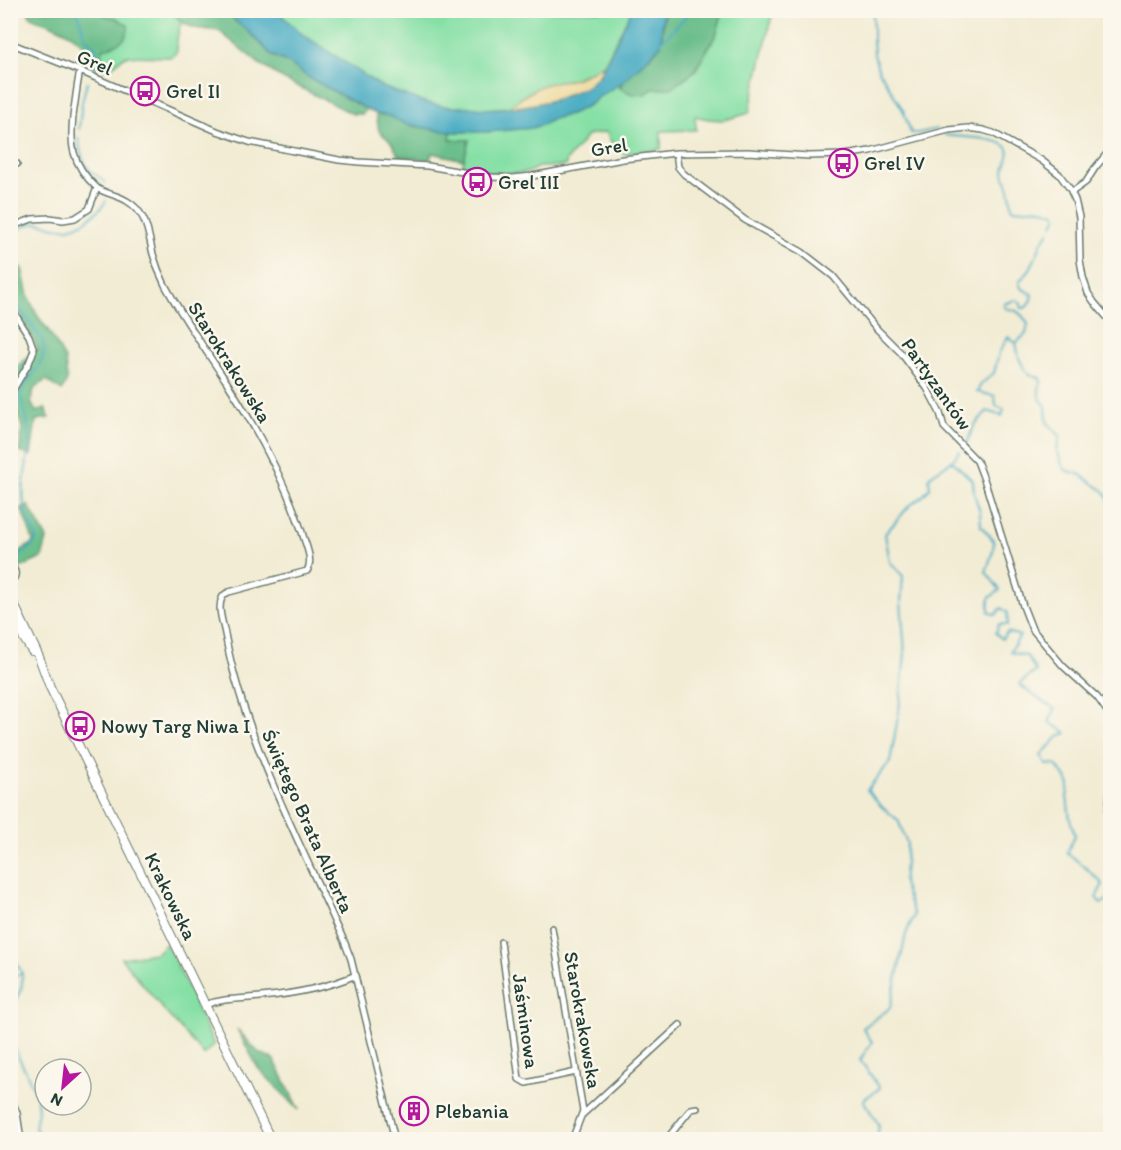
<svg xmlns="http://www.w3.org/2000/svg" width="1121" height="1150" viewBox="0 0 1121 1150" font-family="Itim,sans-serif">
  <rect width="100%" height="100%" fill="#fbf7ec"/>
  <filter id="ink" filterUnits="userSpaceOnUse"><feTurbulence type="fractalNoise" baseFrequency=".0167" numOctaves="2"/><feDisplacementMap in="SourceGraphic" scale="12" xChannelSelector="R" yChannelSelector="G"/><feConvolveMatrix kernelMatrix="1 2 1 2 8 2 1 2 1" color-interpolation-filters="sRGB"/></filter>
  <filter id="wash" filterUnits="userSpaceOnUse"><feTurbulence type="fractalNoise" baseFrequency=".008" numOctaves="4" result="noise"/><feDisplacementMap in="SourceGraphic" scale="24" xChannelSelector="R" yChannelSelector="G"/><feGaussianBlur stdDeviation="1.35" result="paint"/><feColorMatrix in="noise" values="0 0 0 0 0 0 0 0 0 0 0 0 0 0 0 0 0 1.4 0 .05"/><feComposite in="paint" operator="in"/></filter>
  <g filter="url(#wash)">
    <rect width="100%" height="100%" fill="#f2ecd4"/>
    <path fill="#86e0a6" stroke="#528e6d" stroke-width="1.5" d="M98,11H174V13L181,22L177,39V52L171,57L125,56L110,68L105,69C100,63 101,56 103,49L117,43L124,39L116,18L104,15Z
      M277,11H631L604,64L588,73L571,80L558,81L528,93L509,107L484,109L467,107H450L427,103L382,87L302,34Z
      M723,11H773L749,113C724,121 720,122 695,116L696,130L661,131V149L624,154L614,147L606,132L588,135L566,161V166L538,167L529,172L508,174L484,172L462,167L469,140H450L451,132H487L532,128L544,124L553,119L571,114L591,104L600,96L621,83L620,88L644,94L653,89L671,88L695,71L716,35Z
      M166,944C184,976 197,1011 214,1044L204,1055L168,1015L121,958L156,953Z"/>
    <path fill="#6cbe8b" stroke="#467e60" stroke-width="1.5" d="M27,11H98L104,15L116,18L128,25C129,41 117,44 103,49L101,56V65L97,69C93,65 93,62 90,57C86,49 80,41 72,35C65,31 57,27 50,24C41,20 31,21 27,11Z
      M174,11H228L236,22L248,31L273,56L287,62L310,78L366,109L363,114H353L283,79L258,63L219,31L194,28L181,22L174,13Z
      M666,11H723L716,35L694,71L671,88L653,89L644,94L634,95L620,88C623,76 650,59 659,47C664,40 662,21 666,11Z
      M376,114L389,116L412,126L451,132L450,140H469L464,160L432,153L430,160L399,156L391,142L379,131Z
      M16,262L22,269L28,296L37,315L50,333L65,359L67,380L62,391L46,380L34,389L31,402L36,412L45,408L49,418L36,420L31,455L19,452L22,427L15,406L12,370L38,350L29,331L17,310L12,298Z
      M28,505L47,539L42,558L20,568L13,555L32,544L33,540L21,508Z
      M237,1029L258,1052L274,1059L299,1110L258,1068Z"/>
    <path fill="#eeda9e" stroke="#868c69" stroke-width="1.5" d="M604,64C602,70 599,75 595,80C576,97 534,106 509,107C519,100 529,92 541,86C551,82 560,82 570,80C582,78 594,70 604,64Z"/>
    <path fill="#41a8c1" stroke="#30727a" stroke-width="1.5" d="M228,11H277L302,34L382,87L427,103L450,107H467L484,109L522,107L555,100L586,87L600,75L631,11H666L663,18L661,45L623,82L600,96L591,104L571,114L553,119L544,124L532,128L487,132H451L431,129L405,124L389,116L376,114L342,96L310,78L287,62L273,56L248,31L236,22Z"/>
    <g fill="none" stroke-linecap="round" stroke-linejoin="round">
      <path stroke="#41a8c1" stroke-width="2" d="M72,10L78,13C84,29 80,37 96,47L97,52L92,68
        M873,10V40L874,54L878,69L903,110L911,133H919L937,129
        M660,42L669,34L692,10
        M79,129L82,102L87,82
        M945,135C959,138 1001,136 1008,149C1011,156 1004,164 1004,172C1005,179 1009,187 1010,194C1011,199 1011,204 1012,208C1018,211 1020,209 1026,209C1036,208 1048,209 1056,214L1057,216L1053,224
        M78,138C80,149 82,162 90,171C95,176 101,176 105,183
        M1049,232L1041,243L1036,257L1030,269L1019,282L1021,288L1032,294C1032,300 1030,304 1025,308H1022L1020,302L1015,300L1004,304V307C1008,310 1012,309 1016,311C1022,314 1025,319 1028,324L1026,334L1016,343L1019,358L1025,370L1030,375L1040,378L1041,383L1039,388V397L1046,406L1047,422L1060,436L1057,450L1063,467L1067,471L1079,474L1104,491L1107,495L1110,504
        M10,244C16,228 27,221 44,224C52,226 59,229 68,228C80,227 100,212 106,201
        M10,259L17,277L16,303L43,342L44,350L42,360L35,372L27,381L20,395L28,424L29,446L23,489L24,508L37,537C34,548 22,553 13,560
        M967,443L974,426L987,411L1002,416L1004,409L996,406L995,396L977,392L981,384L994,373L999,353L1008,337L1016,343
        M952,461L973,481L974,493L980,512L981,526L994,541L993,551L986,572L1000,590L989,598V612L996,615L1001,608L1007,612L1008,625L999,624L996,633L1002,639L1007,632L1020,636L1010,652L1027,656L1036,671L1019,684L1033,695L1055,709L1049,722L1067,733L1059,736L1041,755L1047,765L1055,764L1065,776L1069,785L1067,797L1070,819L1075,835L1067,853L1084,866L1103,884L1096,897L1101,904L1110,898
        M10,942L14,959L22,973V983L21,989L10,1010
        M15,977L22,973
        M10,1039L33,1087L37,1100L38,1111L35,1127L41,1140
        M877,1140L879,1125L863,1100L880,1088L860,1060L872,1042L863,1028L890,1008L906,934L914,915L903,883L907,843L898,820L882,807L867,790L890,762L899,711L905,654L901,602L903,576L890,562L885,534L910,505L922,497L930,488L929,479L931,475L952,461L960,451"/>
    </g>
  </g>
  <g filter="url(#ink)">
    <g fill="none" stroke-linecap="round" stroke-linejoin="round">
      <g stroke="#697a6c" stroke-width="8">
        <path id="minor" d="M10,43L80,71L217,131L249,142L339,160L359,162L428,166L491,177L513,178L532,176L623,159L676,153L748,152L809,156L845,155L870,151L949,130L968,128L983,130L993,133L1041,160L1059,174L1070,189L1075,200L1079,217L1080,260L1083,277L1088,293L1094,302L1110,321
          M676,153L678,167L684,174L745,220L802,252L833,276L877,329L901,353L927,388L940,413L944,427L977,461L985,482L1023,606L1032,629L1063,666L1097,697L1109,714L1110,724
          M10,165L17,164
          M97,188C106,194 118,195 127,201C147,212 148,234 153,254C156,265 160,275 165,285C183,318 205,349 226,381C257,429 284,479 302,532C305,544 314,560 307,571L229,592C226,593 224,594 222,598C217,608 223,623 225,634C245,741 300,842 344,941L351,959L395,1140
          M1072,192L1086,182L1095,168L1110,150
          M10,232L16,225L32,219L50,218L63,220L75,218L89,209L97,188C71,164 69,143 74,109C76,97 77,84 80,71
          M10,303L15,314L29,336L34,350L29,363L10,395
          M10,564C16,570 18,576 10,582
          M1110,792L1107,824L1110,838
          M552,928L583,1111L572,1140
          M501,942L519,1079L526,1083L576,1072
          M205,1005C223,998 242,999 261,997C293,994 326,988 356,975
          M10,1096L17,1113L21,1140
          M582,1115L680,1025
          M666,1140L691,1109L697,1108"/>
      </g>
      <g stroke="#697a6c" stroke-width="10">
        <path id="secondary" d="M10,596L39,657L50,687L271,1140
          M10,610L23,637L32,651"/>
      </g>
      <use href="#minor" stroke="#fff" stroke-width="5"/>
      <use href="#secondary" stroke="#fff" stroke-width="8"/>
    </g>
  </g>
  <defs>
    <g id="bus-ring" transform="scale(1.5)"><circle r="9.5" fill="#fbf7ec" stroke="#b5179e" stroke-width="1.5"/><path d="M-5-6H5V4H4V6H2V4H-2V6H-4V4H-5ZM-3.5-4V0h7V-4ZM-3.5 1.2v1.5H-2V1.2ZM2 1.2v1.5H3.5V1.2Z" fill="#b5179e"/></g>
    <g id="building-ring" transform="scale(1.5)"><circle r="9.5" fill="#fbf7ec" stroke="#b5179e" stroke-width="1.5"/><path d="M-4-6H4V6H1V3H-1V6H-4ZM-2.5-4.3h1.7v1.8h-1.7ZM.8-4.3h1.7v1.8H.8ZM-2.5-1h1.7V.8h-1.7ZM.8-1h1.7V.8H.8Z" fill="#b5179e"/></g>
  </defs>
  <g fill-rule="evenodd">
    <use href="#bus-ring" x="145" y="91"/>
    <use href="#bus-ring" x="843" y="163"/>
    <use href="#bus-ring" x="477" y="182"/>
    <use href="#bus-ring" x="80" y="726"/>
    <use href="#building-ring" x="414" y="1111"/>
  </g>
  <g text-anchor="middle" stroke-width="5" stroke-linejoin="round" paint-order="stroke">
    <g font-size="20" fill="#1f3d34" stroke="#fbf7ec">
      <text transform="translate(95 62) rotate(23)" y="7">Grel</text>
      <text transform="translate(609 147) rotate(-10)" y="7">Grel</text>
      <text transform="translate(230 362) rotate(58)" y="7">Starokrakowska</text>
      <text transform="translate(937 384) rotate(55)" y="7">Partyzantów</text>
      <text transform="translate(308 821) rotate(66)" y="7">Świętego Brata Alberta</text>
      <text transform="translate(171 896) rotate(64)" y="7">Krakowska</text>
      <text transform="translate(583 1020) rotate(80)" y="7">Starokrakowska</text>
      <text transform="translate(526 1021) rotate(82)" y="7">Jaśminowa</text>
    </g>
    <g font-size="20" fill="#1f3d34" stroke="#fbf7ec" text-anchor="start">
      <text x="166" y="98">Grel II</text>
      <text x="864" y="170">Grel IV</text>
      <text x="498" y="189">Grel III</text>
      <text x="101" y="733">Nowy Targ Niwa I</text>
      <text x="435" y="1118">Plebania</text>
    </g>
  </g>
  <rect width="1121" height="1150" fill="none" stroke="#fbf7ec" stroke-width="36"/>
  <g transform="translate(63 1087) rotate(207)"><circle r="28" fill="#fbf7ec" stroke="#a3ada2" stroke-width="1.5"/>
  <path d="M0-4.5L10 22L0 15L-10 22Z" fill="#b5179e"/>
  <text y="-9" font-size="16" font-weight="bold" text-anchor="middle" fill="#1f3d34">N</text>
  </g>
</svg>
